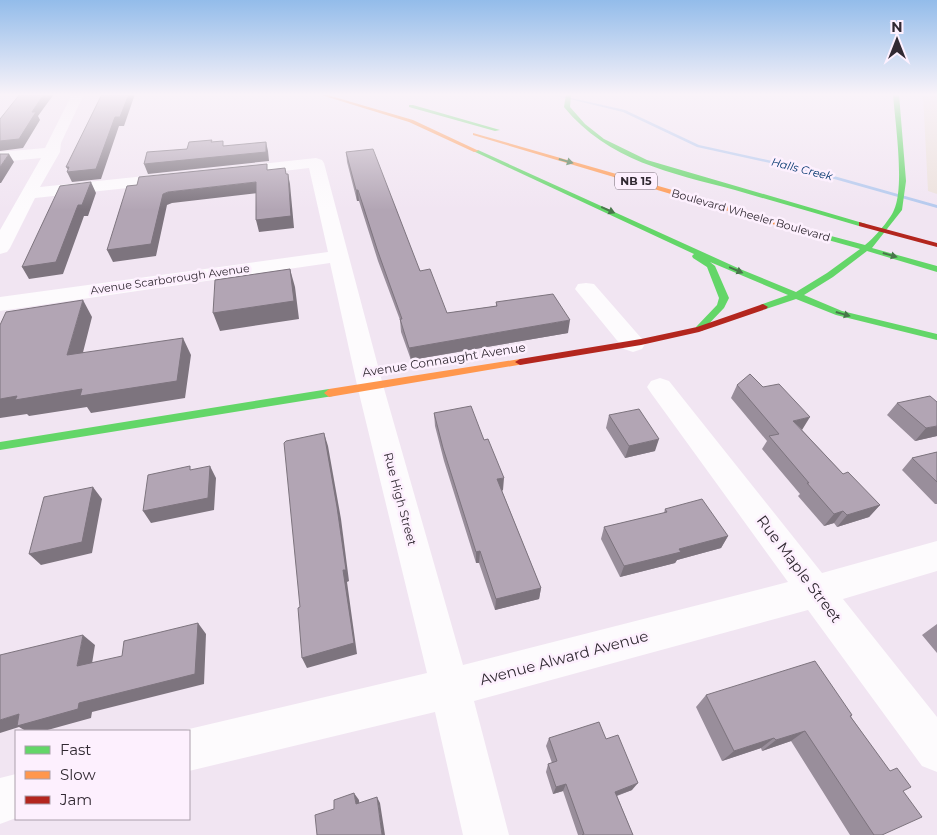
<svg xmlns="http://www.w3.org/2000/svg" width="937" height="835" viewBox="0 0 937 835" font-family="Montserrat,sans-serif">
  <rect width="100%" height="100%" fill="#f1e5f2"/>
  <path fill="#ece1db" d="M923,94H937V194L928,191Z"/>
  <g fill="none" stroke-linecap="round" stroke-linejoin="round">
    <path fill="#b3c9ee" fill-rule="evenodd" d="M553,94L625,110L699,145L809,169L937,205V208L806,171L697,147L623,112L553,95Z"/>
    <path fill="#fdfbfd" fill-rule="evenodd" d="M72,94H84L61,143L60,152L40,187L174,173L180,175L182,178L180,181L174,183L35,198L10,248L7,252L0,254V230L41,158L0,162V152L45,148Z
      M316,158L322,160L324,163L383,385L463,665L788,582L651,393L647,387L651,381L660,378L669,381L822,573L937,541V571L843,599L937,717V772L922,766L808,610L474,701L509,835H463L435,712L189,771V731H183L189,729L427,673L357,385L330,263L0,311V297L328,252L309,168L232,177L226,175L224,172L226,169L232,167Z
      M586,283L594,284L642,339L645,344L642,349L633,352L624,349L575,289L578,284Z
      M16,774V818L0,824V778Z"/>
    <path fill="#63d668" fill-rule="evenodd" d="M566,94H571L570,107L585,124L604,139L647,160L866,224L859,226C818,214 776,202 735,190C671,173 608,161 564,107Z
      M893,94H899L906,181L902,210L872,248L937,266V272L867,251L833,277L804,295L842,311L937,334V340L836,315L796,299L766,309H760V305L788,295L710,262L715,266L729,298L724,308L702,331H696V327L717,305L719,298L707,267L693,258L692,256L694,254L473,151L478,150L740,269L796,292L827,273L860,249L782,227V223L865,245C873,239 890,220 894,210C905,186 895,122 893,94Z
      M409,105H413L500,130L495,131L409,107Z
      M329,389L334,393L333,396L0,450V442Z"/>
    <path fill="#ff974d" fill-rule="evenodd" d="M318,94H324L413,120L479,151L474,152L409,122Z
      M473,133L788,223L789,225L782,227L473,135Z
      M520,359L524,360L525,362L524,364L329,397L324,393L329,389Z"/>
    <path fill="#b3261e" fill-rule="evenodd" d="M859,222L937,243V247L859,226Z
      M763,304L768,307L766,309L699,332L641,345L520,365L515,362L520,359L641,339L697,327Z"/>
  </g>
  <path fill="#998e9b" d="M346,152L447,313L496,306V302L568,333L411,360L401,332L400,320L378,261L359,201H357L347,162Z
    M737,385L802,430L843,474L880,505L869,517L837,527L834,523L824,526L798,496L800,494L762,449L767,441L731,398Z
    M897,403L937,436L915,441L887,415Z
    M434,413L503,490L502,491L541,588L539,599L495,610L479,563H476L444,461L435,426Z
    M609,415L655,451L625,458L606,428Z
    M937,452V504H935L902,470L912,458Z
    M665,509L728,536L721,548L677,560L675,563L620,577L601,539L604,527L664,513Z
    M937,624V653L922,635Z
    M706,695L852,715L851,717L903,791L882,835H850L791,741L762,751L761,748L722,761L696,707Z
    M549,738L606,739L632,790L617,796L633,835H578L563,791L553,794L546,772L548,764L552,763L546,746Z"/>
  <path fill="#7d747e" d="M44,94H54L38,116L40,120L23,148L0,151V141L32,112Z
    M129,94H135L124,126H119L101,179L72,182L67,172L69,171L66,167L115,117Z
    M266,142L268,151L269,161L148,174L144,164Z
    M9,154L14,162L1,183H0V167Z
    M288,174L290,184L294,228L259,232L256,220Z
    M91,182L96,193L88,216H84L63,274L29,279L22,267L78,205Z
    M256,182L259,193L172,203L167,205L156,256L113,262L107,250L163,194L168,192Z
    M356,190H358L359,201H357Z
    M290,269L295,287L299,319L220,331L213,313Z
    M83,300L92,317L78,372L67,355Z
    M570,320L568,333L411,360L409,348Z
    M183,338L191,355L185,398L91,413L87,407L29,416L27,414L0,418V399Z
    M810,417L802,430L793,421Z
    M937,426V436L915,441L926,428Z
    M324,433L328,446L341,519L349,581L347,582L357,654L307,668L302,658L343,570Z
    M659,439L655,451L625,458L629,446Z
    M210,466L216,478L214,510L151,523L143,511Z
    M504,478L503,490L496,492L497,479Z
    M93,487L102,499L92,553L41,565L29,554Z
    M880,505L869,517L837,527L847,515Z
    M843,511L834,523L824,526L834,514Z
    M728,536L721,548L677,560L675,563L620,577L624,566L679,549Z
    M480,551L479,563H476V552Z
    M541,588L539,599L495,610L496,599Z
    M198,623L206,634L204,684L92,712L91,718L44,731H26L19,727L0,733V720L19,714L79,703Z
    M83,635L95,645L90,676L77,666Z
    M805,731L791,741L762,751L776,740Z
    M774,738L761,748L722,761L734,751Z
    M638,783L632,790L610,798L615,792Z
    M566,784L563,791L553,794L556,787Z
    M354,793L359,800L360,810L356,804Z
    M377,797L380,803L385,835H382Z"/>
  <path fill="#b2a5b4" stroke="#7d747e" d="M20,94H44L32,112H36L19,139L0,141V119Z
    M102,94H129L120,117H115L96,169L67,172L69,167H66Z
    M212,140L211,142L223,141V146L266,142V152L144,164L147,152L187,149L189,142Z
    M373,149L420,271L430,269L447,313L497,306L496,302L553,294L570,320L409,348L400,319H402L377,249L358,190H356L346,152Z
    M0,154H9L0,167Z
    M267,164V170L285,168L286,174H288L291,216L256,220V182L168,192L163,194L151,244L107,250L127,186L137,185L139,177Z
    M91,182L82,205H78L56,262L22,267L60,186Z
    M290,269L294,301L213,313L215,280Z
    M83,300L67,355L183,338L177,381L80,396L82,389L15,400L17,396L0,399V325L6,312Z
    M750,374L763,387L779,384L810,417L793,421L843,474L848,472L880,505L847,515L843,511L834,514L807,483H809L769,436L779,434L737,385Z
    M930,396L937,402V426L926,428L897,403Z
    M471,406L484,440L488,439L504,478L497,479L541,588L496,599L480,551L476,552L443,448L434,413Z
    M639,409L659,439L629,446L609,415Z
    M324,433L337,507L346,570H343L354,643L302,658L298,608L300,607L284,443L286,441Z
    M937,452V482L912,458Z
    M190,466V470L210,466L208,498L143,511L148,475Z
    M93,487L82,542L29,554L44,497Z
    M702,499L728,536L679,549L681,552L624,566L604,527L667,512L665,509Z
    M198,623L195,674L79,703L78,709L17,726L19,714L0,720V655L83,635L77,666L122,656L124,641Z
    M815,661L852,715L850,716L890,771L897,768L911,787L903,791L922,817L882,835H874L805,731L776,740L774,738L734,751L706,695Z
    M599,722L606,739L618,735L638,783L615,792L633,835H582L584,834L566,784L556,787L548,764L557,761L549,738Z
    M354,793L356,804L377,797L382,835H317L315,815L334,809V800Z"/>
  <defs><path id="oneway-solid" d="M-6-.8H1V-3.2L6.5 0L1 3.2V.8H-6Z" transform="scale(1.25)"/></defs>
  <g fill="#48774a">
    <use href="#oneway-solid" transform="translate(566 161) rotate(16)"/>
    <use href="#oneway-solid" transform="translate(608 210) rotate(24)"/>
    <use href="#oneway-solid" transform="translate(890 255) rotate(16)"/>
    <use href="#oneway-solid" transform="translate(736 270) rotate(23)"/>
    <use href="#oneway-solid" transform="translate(843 314) rotate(16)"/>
  </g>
  <linearGradient id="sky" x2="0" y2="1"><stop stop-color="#93bcea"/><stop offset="0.45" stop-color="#f9f3f9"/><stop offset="1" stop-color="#f9f3f9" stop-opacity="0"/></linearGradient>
  <rect width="937" height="210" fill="url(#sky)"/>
  <g text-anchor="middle" stroke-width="5" stroke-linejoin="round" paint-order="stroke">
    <g font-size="11" font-style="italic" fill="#03366e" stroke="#fdf0fe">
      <text transform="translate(802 169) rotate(14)" y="4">Halls Creek</text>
    </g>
    <rect fill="#fdf0fe" stroke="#6e656f" stroke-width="1" x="615" y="172.5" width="42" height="17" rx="4"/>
    <g font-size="11" font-weight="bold" fill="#312932">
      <text x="636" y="185">NB 15</text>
    </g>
    <g font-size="11" fill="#312932" stroke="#fdf0fe">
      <text transform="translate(751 215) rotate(16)" y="4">Boulevard Wheeler Boulevard</text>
      <text transform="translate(170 279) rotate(-8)" y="4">Avenue Scarborough Avenue</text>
    </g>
    <g font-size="12" fill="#312932" stroke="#fdf0fe">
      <text transform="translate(444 360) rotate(-9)" y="4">Avenue Connaught Avenue</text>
      <text transform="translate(400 499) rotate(75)" y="4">Rue High Street</text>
    </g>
    <g font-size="15" fill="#312932" stroke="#fdf0fe">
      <text transform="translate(799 569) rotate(53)" y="5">Rue Maple Street</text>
      <text transform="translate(564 658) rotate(-15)" y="5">Avenue Alward Avenue</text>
    </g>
  </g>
  <rect x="15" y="730" width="175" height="90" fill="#fdf0fe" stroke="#aba0ac"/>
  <rect x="25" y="746" width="25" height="8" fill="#63d668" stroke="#aba0ac"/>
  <text x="60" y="755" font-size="15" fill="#312932">Fast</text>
  <rect x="25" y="771" width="25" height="8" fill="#ff974d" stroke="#aba0ac"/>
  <text x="60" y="780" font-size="15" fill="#312932">Slow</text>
  <rect x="25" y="796" width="25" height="8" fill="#b3261e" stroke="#aba0ac"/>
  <text x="60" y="805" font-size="15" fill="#312932">Jam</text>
  <g transform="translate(897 40)" stroke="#fdf0fe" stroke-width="4" paint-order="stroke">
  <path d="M0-4L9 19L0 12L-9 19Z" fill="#312932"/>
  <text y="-8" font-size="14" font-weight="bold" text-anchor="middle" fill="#312932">N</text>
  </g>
</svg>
